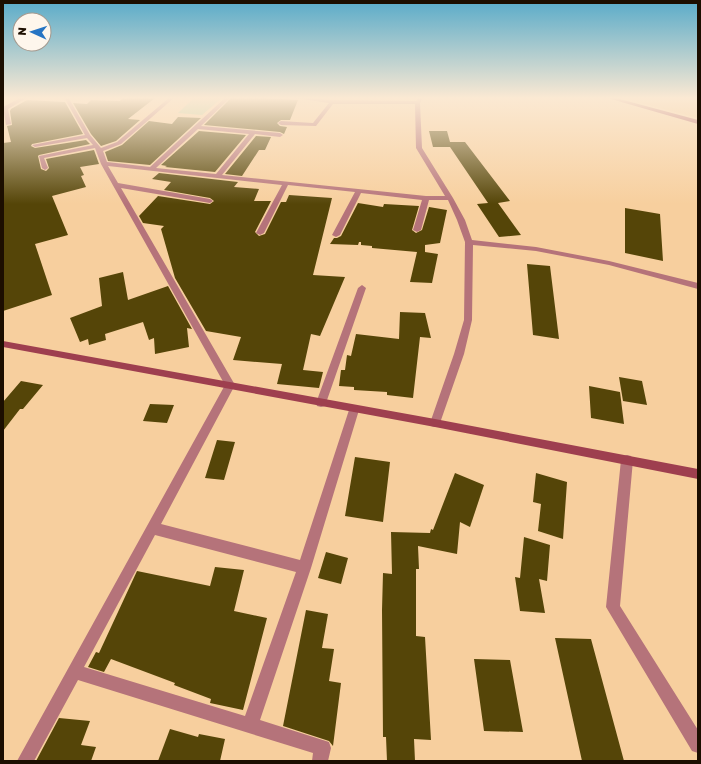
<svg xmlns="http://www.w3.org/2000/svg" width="701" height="764" viewBox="0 0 701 764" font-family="'Golos Text',sans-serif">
  <rect width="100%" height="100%" fill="#f7cf9e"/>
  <path fill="#f0c48c" d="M618,97H698V118Z"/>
  <path fill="#accb95" d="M195,97H223L202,115L178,113Z"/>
  <path fill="#554508" d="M124,97L155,98L128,119L140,120L116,141L101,146L91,134L73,103L87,104L91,100L120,101Z
    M232,97H252L298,100L290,120H281L277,123L280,126L287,127L284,134L280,132L204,125Z
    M27,100L65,102L83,134L32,144L31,146L35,148L86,140L90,144L39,155L38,156L41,169L46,171L49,168L46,159L94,150L99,164L80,167L84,175L81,176L86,187L52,196L68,235L35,244L52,295L3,311V143L11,142L7,126L12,125L10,111L11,109Z
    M178,117L201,118L150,165L108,161L105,152L122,145L149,121L172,124Z
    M199,131L246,135L215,172L165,167L167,166L161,165Z
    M429,131H447L450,142H465L510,201L498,203L521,235L499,237L477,204L488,203L450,147H433Z
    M256,136L271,137L265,150H259L242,176L225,174Z
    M159,173L238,182L234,187L259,189L254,201H271L255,232L259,236L265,234L281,202H286L289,195L332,198L313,275L345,277L320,336L311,334L303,370L323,372L319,388L277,384L282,364L233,360L241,337L206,331L175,278L161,229L164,226L143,223L139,216L158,196L210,204L214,201L210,198L164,190L171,182L152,179Z
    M358,203L383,207L384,204L419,206L412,230L416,233L422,230L429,207L447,210L440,243L425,245V252L438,254L432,283L410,282L417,252L372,248V246L361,245V242H359L358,245L330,244L334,238H337L341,236Z
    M625,208L660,214L663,261L625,253Z
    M527,264L550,266L559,339L533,335Z
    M123,272L128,300L168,286L192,329L187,328L189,347L155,354L154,338L149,340L143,322L105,334L106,340L89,345L88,339L80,342L70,318L102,306L99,278Z
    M400,312L425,313L431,338L420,337L413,398L387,395V392L354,390V387L339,386L341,370H345L347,355L351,356L356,334L399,339Z
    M619,377L642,381L647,405L623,401Z
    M21,381L43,385L23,409H20L3,431V402Z
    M589,386L620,392L624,424L591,418Z
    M150,404L174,405L167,423L143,421Z
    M217,440L235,442L224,480L205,478Z
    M355,457L390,462L383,522L345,516Z
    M455,473L484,485L470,527L460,522L457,554L418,546L419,569H416V636L425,637L431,740L414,739L415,761H387L386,737H383L382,610L383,573L392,574L391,532L430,533L431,529L433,530Z
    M536,473L567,482L563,539L538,531L541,504L533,502Z
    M524,537L550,545L547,581L539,579L545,613L520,611L515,577L520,578Z
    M326,552L348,558L341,584L318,578Z
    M215,567L244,570L234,611L267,618L243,710L210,703L211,699L174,685L175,683L111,659L104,672L88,667L96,652L99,653L137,571L210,586Z
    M306,610L328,614L322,648L334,649L329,681L341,683L333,746L329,741L283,726Z
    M555,638L591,639L624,761H582Z
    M474,659L510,660L523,732L484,731Z
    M59,718L90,721L81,745L96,747L91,761H36Z
    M170,729L198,737L199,734L225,739L220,761H158Z"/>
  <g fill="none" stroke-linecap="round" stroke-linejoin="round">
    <path fill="#b5737a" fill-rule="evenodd" d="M22,97H28L8,109L11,124L6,125L3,107Z
      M64,97H68L90,135L101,148L117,142L170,97H175L121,144L103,151L107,162L150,167L226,97H231L201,126L280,133L283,135L280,137L255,134L222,175L426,196H445L416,148L415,104H333L316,126L281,125L278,123L281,121L313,123L329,103L288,97L332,100L416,101L419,97H423L420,103L422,148L453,198L465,220L472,240L536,247L609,261L698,283V289L609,265L536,251L473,245L472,320L464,354L440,423L439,426L435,427L431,426L430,423L454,354L464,320L465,242L457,220L448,200H429L421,230L417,232L413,230L422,200L361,193L340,235L336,237L332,235L355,192L288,185L264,233L260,235L256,233L282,185L108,166L118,183L210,199L213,201L210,203L121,188L235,385L161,524L300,560L349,410L350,407L354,406L358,407L359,410L311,568L260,720L329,742L331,748L328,761H312L313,753L78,680L34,761H17L225,385L101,164L95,148L44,158L48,168L45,170L42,168L39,156L93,145L87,138L35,147L32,145L85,135ZM198,129L249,134L216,174L156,168ZM155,535L296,572L245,716L84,667Z
      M362,285L366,288L326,403L325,406L321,407L317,406L316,403L358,288Z
      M627,455L631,456L633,460L620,606L698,730V753L692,751L606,607L621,460L623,456Z"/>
    <path fill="#9e3f4f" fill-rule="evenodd" d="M604,97H612L698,120V124Z
      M3,341L435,419L698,469V479L435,427L3,347Z"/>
  </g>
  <linearGradient id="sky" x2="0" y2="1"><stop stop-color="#59abc9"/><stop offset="0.48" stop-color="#fbe9d3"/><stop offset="1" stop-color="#fbe9d3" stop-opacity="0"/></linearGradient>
  <rect width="701" height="204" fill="url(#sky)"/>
  <rect width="701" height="764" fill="none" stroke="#1c0e00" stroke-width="8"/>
  <g transform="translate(32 32) rotate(273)"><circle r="19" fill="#fef6ec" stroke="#a4998e"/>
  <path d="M0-3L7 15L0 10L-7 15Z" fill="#2674c3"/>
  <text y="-6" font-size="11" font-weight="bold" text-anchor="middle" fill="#1c0e00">N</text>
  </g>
</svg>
